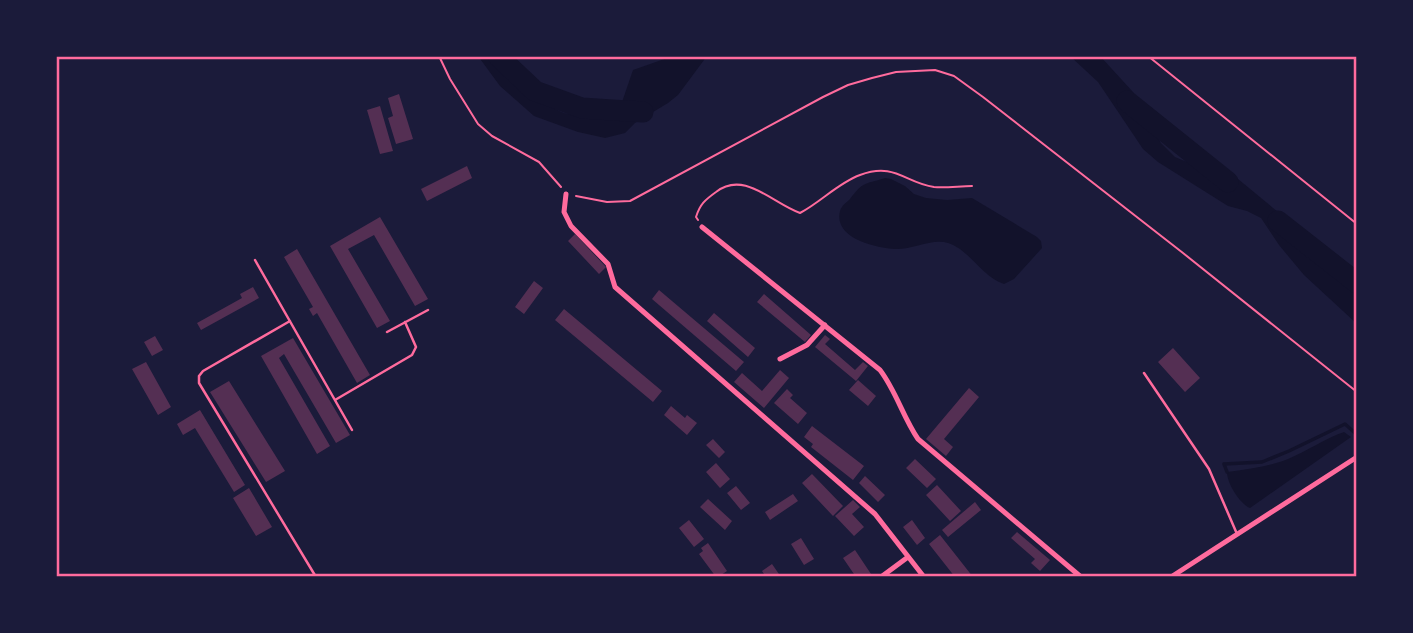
<svg xmlns="http://www.w3.org/2000/svg" width="1413" height="633" viewBox="0 0 1413 633" font-family="'Space Grotesk',sans-serif">
  <rect width="100%" height="100%" fill="#1b1b3a"/>
  <path fill="#12122b" d="M478,56H505C520,76 540,105 564,113C579,117 599,114 614,113L621,105L633,70L673,56H707L678,95L668,103L635,123L625,133L605,138L578,132L534,116L500,86Z
    M1070,56H1100L1133,92L1161,143L1175,157L1194,165L1214,166L1232,174L1284,217L1326,267L1357,296V324L1304,275L1279,245L1261,218L1247,211L1228,206L1158,162L1143,149L1098,82Z
    M885,178L891,179L905,186L914,194L926,198L947,200L972,198L1037,237L1041,241L1042,248L1014,279L1004,284C982,277 970,250 948,243C932,238 912,250 895,249C875,248 833,238 840,211C842,205 846,203 850,199C864,181 863,185 885,178Z
    M1344,432L1351,437L1250,508C1239,503 1227,483 1227,472C1248,469 1267,467 1288,459C1307,451 1324,439 1344,432Z"/>
  <g fill="none" stroke-linecap="round" stroke-linejoin="round">
    <path stroke="#12122b" stroke-width="3.5" d="M1227,472L1224,464L1262,462L1289,451L1345,424L1355,433"/>
    <path stroke="#12122b" stroke-width="21" d="M498,56L535,91L582,108L643,112
      M1127,101L1228,182
      M1278,221L1357,283"/>
  </g>
  <path fill="#542f53" d="M399,94L413,139L396,144L388,118L393,116L388,98Z
    M380,106L393,151L380,154L367,110Z
    M467,166L472,178L427,201L421,189Z
    M380,217L428,299L415,306L374,235L348,249L390,321L377,328L330,246Z
    M575,234L606,267L599,274L568,241Z
    M297,249L370,375L357,383L317,313L313,316L309,309L313,307L284,257Z
    M534,281L543,288L524,314L515,307Z
    M253,287L259,298L201,330L197,323L242,298L240,294Z
    M659,290L744,362L736,371L652,299Z
    M764,294L811,335L805,342L757,302Z
    M564,309L662,391L653,402L555,320Z
    M714,313L755,348L748,357L707,321Z
    M825,335L830,339L825,344L855,370L863,362L868,366L856,381L815,347Z
    M155,336L163,350L152,356L144,342Z
    M293,338L350,435L336,443L284,354L279,358L330,446L317,454L261,356Z
    M1173,348L1200,378L1185,392L1158,362Z
    M146,362L171,407L158,415L132,369Z
    M780,370L789,378L764,408L734,382L742,373L762,391Z
    M858,380L876,396L868,406L849,390Z
    M229,381L285,471L266,482L210,392Z
    M969,388L979,397L944,439L953,447L946,456L926,439Z
    M787,389L793,395L790,398L807,413L798,424L774,403Z
    M671,406L685,418L687,415L697,423L687,435L664,415Z
    M200,410L245,485L234,492L195,428L183,435L177,424Z
    M812,426L864,466L853,480L811,447L813,444L804,437Z
    M713,439L725,452L719,458L706,445Z
    M915,459L936,479L927,488L906,468Z
    M716,463L730,479L720,488L706,472Z
    M812,474L843,506L833,516L802,483Z
    M865,476L885,495L878,502L859,483Z
    M937,485L961,511L950,521L926,495Z
    M736,486L750,503L741,510L727,493Z
    M249,488L272,527L256,536L233,498Z
    M793,494L798,501L770,520L765,512Z
    M708,499L732,521L725,530L700,507Z
    M853,500L860,507L852,514L864,527L854,536L835,516Z
    M975,502L981,510L948,537L942,530Z
    M689,520L704,539L694,547L679,528Z
    M912,520L925,538L917,545L903,527Z
    M1017,532L1050,560L1040,571L1031,563L1035,559L1011,538Z
    M940,535L973,577H955L929,544Z
    M801,538L814,559L804,565L791,544Z
    M708,543L727,571L718,577H716L699,554L703,551L701,548Z
    M855,550L873,577H856L843,558Z
    M772,564L781,577H766L762,571Z"/>
  <g fill="none" stroke-linecap="round" stroke-linejoin="round">
    <path stroke="#ff6b9d" stroke-width="2" d="M439,56L450,79L478,124L492,136L539,162L561,187
      M1148,56L1357,224
      M576,196L607,202L630,201L823,97L848,85L872,78L896,72L935,70L954,76L983,97L1183,253L1357,392
      M698,220L696,217C700,204 705,200 716,192C744,170 772,203 800,213C821,202 838,183 860,175C895,162 905,183 934,187C946,188 960,186 972,186"/>
    <path stroke="#ff6b9d" stroke-width="2.5" d="M255,260L352,430
      M290,321L203,371L199,376V383L316,577
      M387,332L428,310
      M1144,373L1209,469L1237,534
      M335,400L412,355L416,347L405,322"/>
    <path stroke="#ff6b9d" stroke-width="5" d="M566,194L564,212L571,226L608,264L615,287L875,514L924,577
      M702,227L880,370C896,391 903,417 918,439L1081,577
      M780,359L807,345L825,325
      M881,577L908,557
      M1171,577L1357,457"/>
  </g>
  <rect width="1413" height="633" fill="none" stroke="#1b1b3a" stroke-width="116"/>
  <rect x="58" y="58" width="1297" height="517" fill="none" stroke="#ff6b9d" stroke-width="2.5"/>
</svg>
